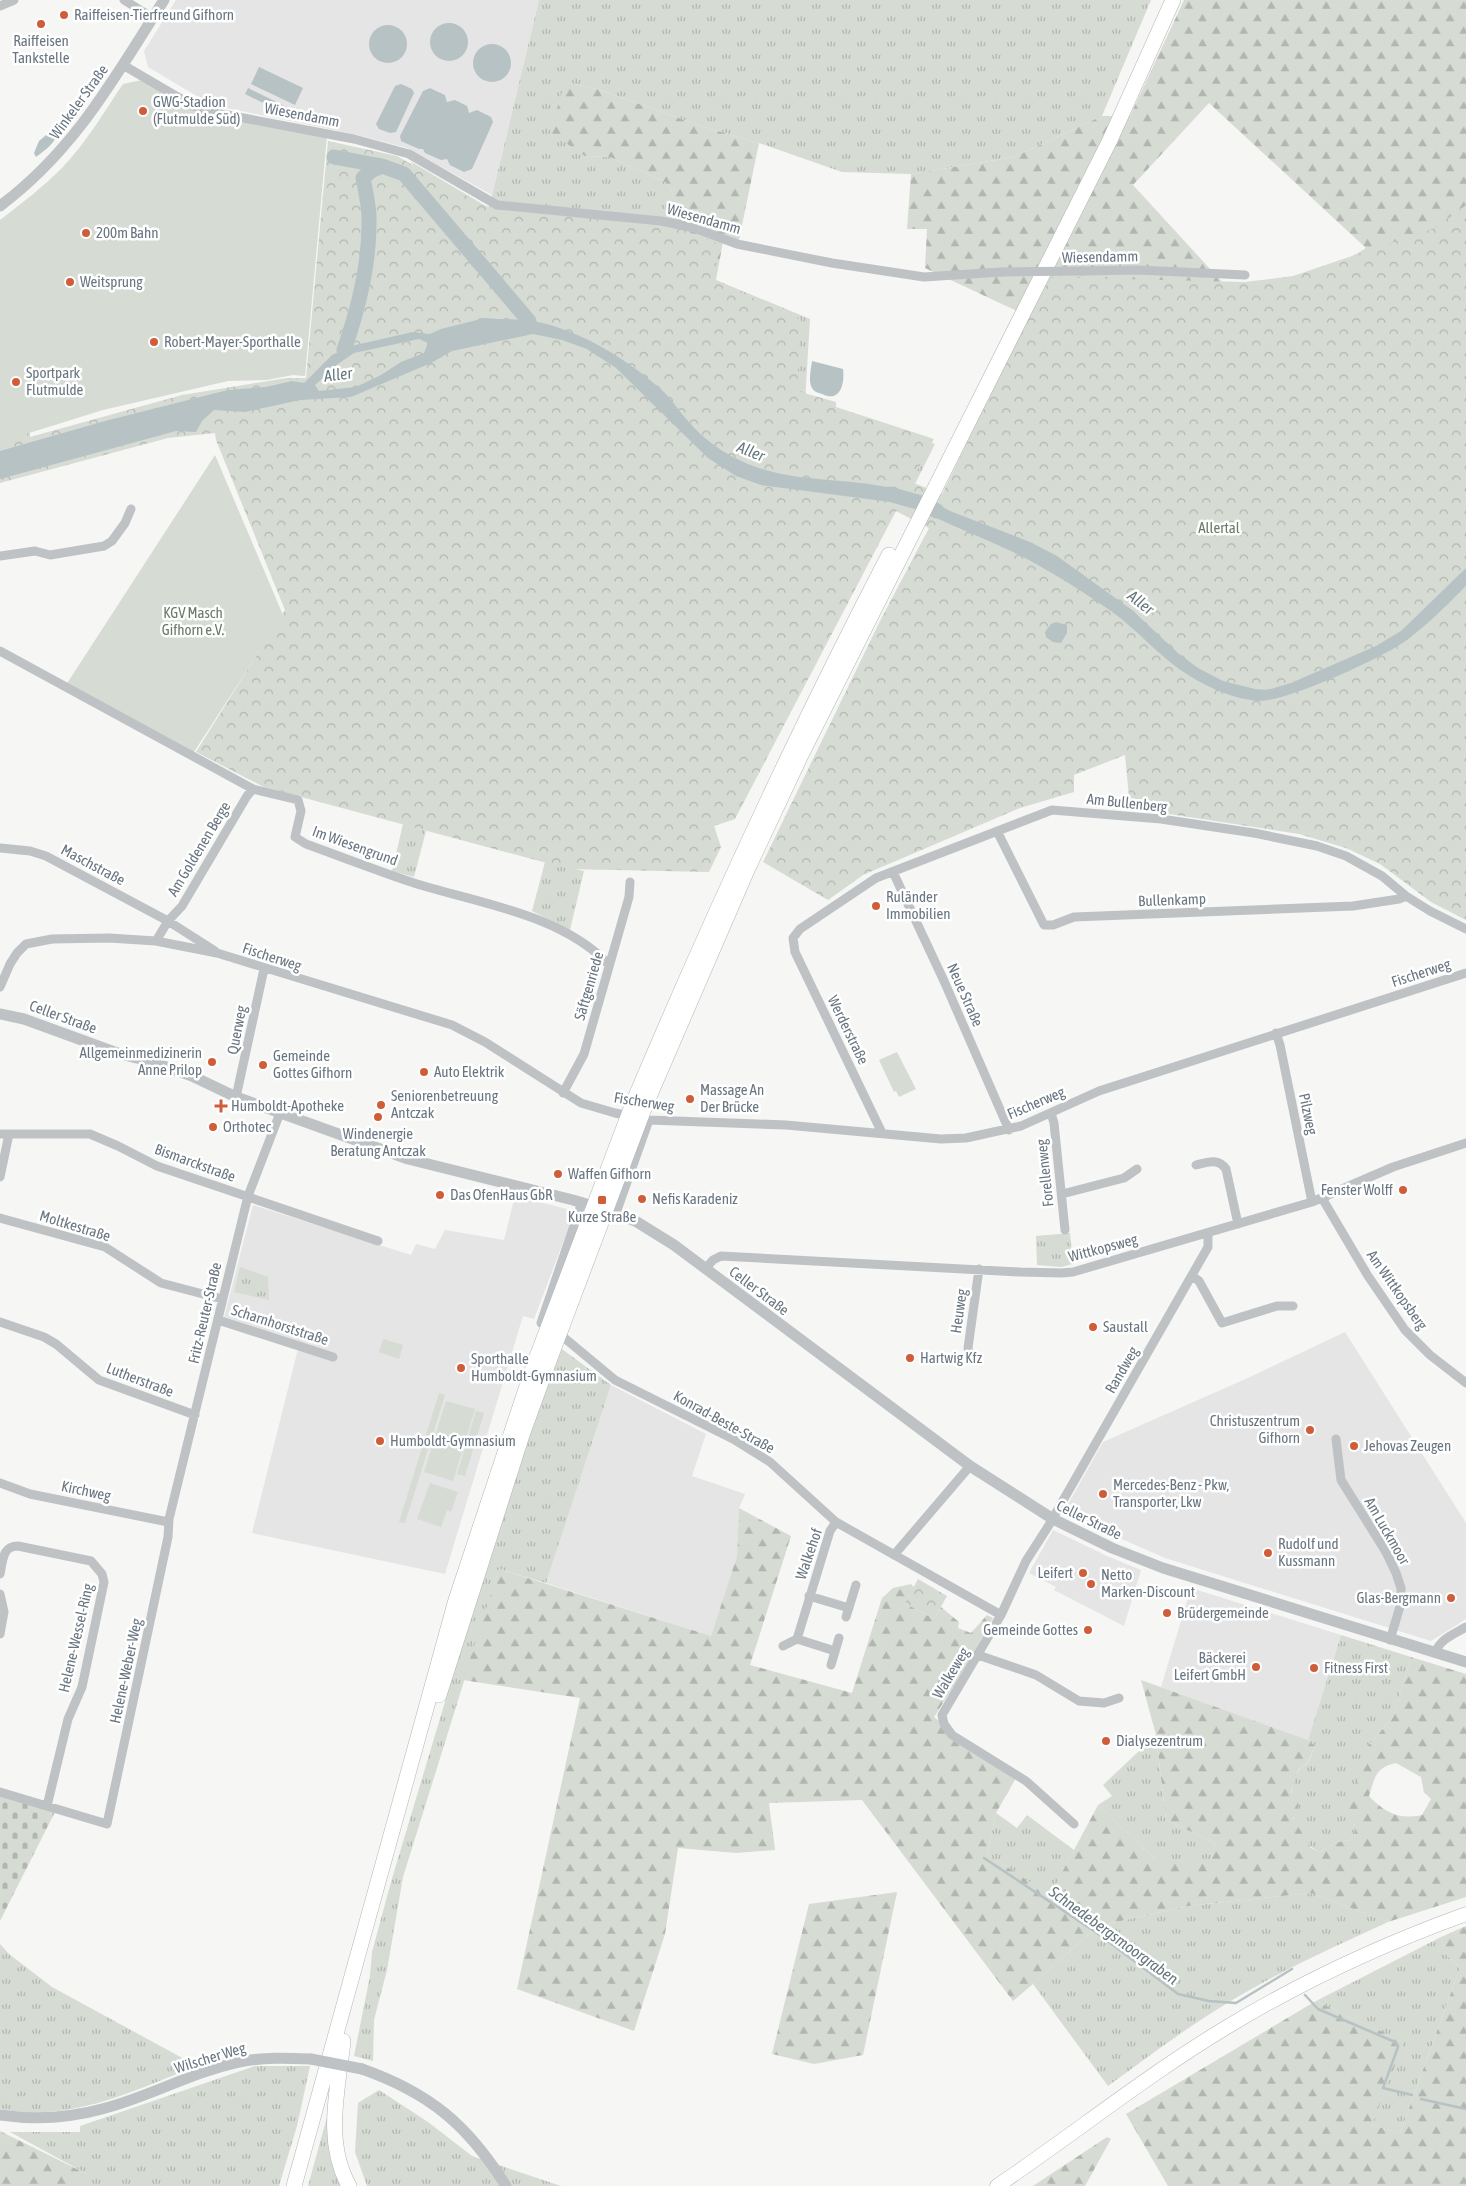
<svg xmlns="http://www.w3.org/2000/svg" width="1466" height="2186" viewBox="0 0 1466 2186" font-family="'Asap Condensed',sans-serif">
  <defs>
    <pattern id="grass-tufts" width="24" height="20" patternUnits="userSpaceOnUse" patternTransform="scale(1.25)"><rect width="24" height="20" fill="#d6dbd3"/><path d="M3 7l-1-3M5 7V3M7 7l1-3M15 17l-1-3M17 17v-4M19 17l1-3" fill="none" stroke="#b2b6b1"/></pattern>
    <pattern id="forest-firs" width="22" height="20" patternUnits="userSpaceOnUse" patternTransform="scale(1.25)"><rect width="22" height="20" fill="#d6dbd3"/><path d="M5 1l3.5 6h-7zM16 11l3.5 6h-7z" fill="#b2b6b1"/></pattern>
    <pattern id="cemetery-stones" width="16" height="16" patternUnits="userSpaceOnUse" patternTransform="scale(1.25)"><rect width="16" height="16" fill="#d6dbd3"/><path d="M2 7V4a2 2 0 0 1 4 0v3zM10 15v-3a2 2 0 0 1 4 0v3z" fill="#b2b6b1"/></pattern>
    <pattern id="park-crowns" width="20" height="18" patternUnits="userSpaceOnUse" patternTransform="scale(1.25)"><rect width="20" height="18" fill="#d6dbd3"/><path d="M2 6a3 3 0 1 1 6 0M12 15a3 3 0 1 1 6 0" fill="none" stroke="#b2b6b1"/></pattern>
  </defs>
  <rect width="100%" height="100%" fill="#f6f6f4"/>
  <path fill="#e4e5e4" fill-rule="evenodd" d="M176,0H539L492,195L407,148L354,134L212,105L148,67L144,51ZM430,88L445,95L447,102L468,113L426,153L423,148V91Z
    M515,1196L575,1211L534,1319L523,1316L445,1574L252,1533L298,1349L222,1325L253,1205L411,1255L416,1244L435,1249L445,1230L504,1240Z
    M1345,1332L1466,1523V1619L1431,1641L1165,1558L1063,1513L1103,1442L1250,1377Z
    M611,1385L706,1434L692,1476L745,1494L739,1508L737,1556L711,1636L546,1583Z
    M1053,1530L1107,1556L1141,1570L1124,1626L1054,1590L1056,1587L1029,1573Z
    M1191,1588L1341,1635L1308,1740L1161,1687Z"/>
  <path fill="url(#grass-tufts)" d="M539,0H1151L1102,116L1014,157L911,174L842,172L759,143L701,126L597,89L565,82L585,156L610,157L667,183L681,210V221L693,278L716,280L810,319L805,402L935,444L915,484L531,310L410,161L489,208Z
    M403,824L426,831L414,877L392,871Z
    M545,862L584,871L570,930L532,911Z
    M1070,1233L1073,1264L1061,1267L1037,1265L1036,1236Z
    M240,1267L268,1277L269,1300L234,1292Z
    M559,1347L611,1385L546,1583L499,1569L403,1877L387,1970L374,2020L373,2061L354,2056L370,1976L372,1952L391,1882L480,1585Z
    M1341,1635L1411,1657L1393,1717L1369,1745L1355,1821L1354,1839L1335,1843L1320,1852C1292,1840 1284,1796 1298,1771C1301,1767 1306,1765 1309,1761C1311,1756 1313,1751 1315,1746L1308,1740Z
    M1156,1735L1166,1820L1215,1843L1211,1861L1156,1860L1098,1805L1112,1796L1103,1785Z
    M996,1813L1017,1828L1027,1815L1074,1850L1050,1896L987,1854Z
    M1311,1893L1388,1922C1331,1948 1274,1974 1221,2007C1182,2031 1145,2059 1108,2086L1033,1984L1098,1926L1188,1906Z
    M1441,1937L1446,1954L1460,1968L1400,2133L1372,2125L1403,2042L1316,2001Z
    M0,1944L9,1954L52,1987L197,2066C132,2091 71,2123 0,2109Z
    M255,2066H310L297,2126L279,2186H80L87,2174L10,2132H80V2126Z
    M379,2090L428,2122L472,2156L561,2186H367L355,2152L358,2103Z
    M332,2099L345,2186H308Z"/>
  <path fill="url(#forest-firs)" fill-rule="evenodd" d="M1184,0H1466V243L1278,302L1366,248L1209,103L1133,185L1234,295L1030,317L925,268L927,229H907L911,174L1014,157L1102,116H1130Z
    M565,82L597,89L701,126L759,143L739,240L723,242L716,280L693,278L652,243L659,216L681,220V210L667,183L610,157L585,156L550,132Z
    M739,1508L791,1536L750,1665L852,1693L882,1598L893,1588L911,1584L914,1587L905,1603L934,1619L941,1607L959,1622L958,1628L971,1633L987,1615L993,1618L962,1674L934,1717L1016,1778L996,1813L987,1854L1050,1895L1098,1805L1156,1860H1211L1215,1843L1166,1820L1156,1735L1141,1680L1308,1740L1315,1746L1308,1762L1298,1770L1291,1792L1299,1805L1293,1818L1311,1848L1320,1852L1335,1843L1354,1839L1355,1821L1347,1815L1369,1745L1393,1717L1411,1657L1466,1674V1897L1388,1922L1311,1893L1188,1906L1098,1926L1033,1984L1013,2001L862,1800L769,1803L775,1850L736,1853L678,1848L665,1934L634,2031L517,1989L580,1698L463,1680L499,1569L711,1636L737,1556ZM1396,1763L1421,1777L1424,1792L1431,1799L1422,1815C1399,1820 1385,1813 1369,1796C1375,1777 1375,1768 1396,1763Z
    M897,1892L863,2055L814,2064L772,2054L809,1904Z
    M1466,1926V2186H1168L1126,2114L1316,2001L1404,2042L1372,2125L1400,2133L1460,1968L1446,1954L1441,1937Z
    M0,2131L87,2174H88L80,2186H0Z
    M1107,2137L1111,2139L1085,2186H1033Z"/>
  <path fill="url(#cemetery-stones)" d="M0,1795L56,1810L0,1921Z"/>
  <path fill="url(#park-crowns)" d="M328,141L397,156L481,204L497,210L675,227L719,244L714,280L801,320L797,391L836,402V407L934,439L911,482L942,494L1047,277L1245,282L1293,276L1435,228L1466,205V920L1431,902L1380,864L1346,848L1299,834L1130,808L1125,755L1074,775V792L1020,808L863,875L828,900L763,862L880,621L929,528L896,511L735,819L714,826L721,847L709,872L569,869L264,787L196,752L285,610L216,440L215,433L168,438L0,483V420L30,421V437L182,395L287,378H306Z
    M918,1579L947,1596L934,1619L905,1603Z"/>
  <path fill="#d6dbd3" d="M142,80L193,110L208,116L327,136L305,376L293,375L267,380L228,381L103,410L0,442V220C21,204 43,187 62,168C86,143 104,112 123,84Z
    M215,455L283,615L192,755L66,685Z
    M897,1052L916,1089L899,1097L896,1091L894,1092L879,1060Z
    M383,1339L403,1345L399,1359L379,1352Z
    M439,1393L445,1395L405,1523L399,1522Z
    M446,1401L475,1409L453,1481L424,1472Z
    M476,1411L484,1413L465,1476L457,1474Z
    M430,1483L458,1492L451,1512L447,1510L441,1527L417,1519Z"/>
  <path fill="#b7c2c5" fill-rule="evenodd" d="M430 42a19 19 0 1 1 38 0a19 19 0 1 1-38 0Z
    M369 44a19 19 0 1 1 38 0a19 19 0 1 1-38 0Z
    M473 63a19 19 0 1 1 38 0a19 19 0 1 1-38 0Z
    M259,67L303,88L295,105L251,84Z
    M401,84L412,89L414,93L396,132L390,133L379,129L376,124L395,86Z
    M248,88L295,111L292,117L245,94Z
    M430,88L445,95L447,102L455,100L467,106L469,113L477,110L491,117L493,122L472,169L464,172L450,165L447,159L441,160L425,153L423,149H419L401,141L400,136L423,91Z
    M51,131L57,133C55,144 45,150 36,157L34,153L39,141Z
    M485,318C502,320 521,318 538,322C584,332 628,360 663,391C672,400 679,411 687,420C704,440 724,454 748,464C801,486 859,475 912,494L906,504L761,485L736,476L708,458L616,368L587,349L562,340L533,334L452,351L431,363L351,397L300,400L245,412L214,410L202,421L196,432L176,431L0,479V451L105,421L228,390L266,387L292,381L304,383L332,355L351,346L413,332L430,334L441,329ZM419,339L428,343L424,353L401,362L381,375L356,387L319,391L315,385L338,364L354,353Z
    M812,361L843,369C845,384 840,403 822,394C819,393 814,392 812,388C808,381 811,369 812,361Z
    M933,502L950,511L1030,542L1057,556L1132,610L1179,654L1198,668L1223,681L1255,689L1267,690L1291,683L1376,646L1401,631L1466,568V586C1447,605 1428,624 1407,640C1384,657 1285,703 1257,701C1235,699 1209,688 1190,676C1161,659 1139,631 1111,611C1079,589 1046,568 1011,551C983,538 955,527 928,514Z
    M1056,622L1067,625V633L1061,643L1053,642L1046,637L1045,632L1051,624Z"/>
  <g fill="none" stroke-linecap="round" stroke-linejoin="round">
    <path stroke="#b7c2c5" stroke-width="2.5" d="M984,1858L1097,1933L1178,1994L1209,2001L1236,2003L1292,1969
      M1305,1995L1318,2009L1395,2042L1398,2047L1383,2088L1412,2095
      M1421,2099L1466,2109"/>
    <path stroke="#b7c2c5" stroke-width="15" d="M334,157L382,166L404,174L529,321
      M344,350C358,310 369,267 369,224C370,209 366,193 363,178L371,171L382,166
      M889,494L921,503L937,511"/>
    <g stroke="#b2b6b9" stroke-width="15">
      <path id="primary" d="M997,2186C1074,2134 1147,2075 1227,2027C1303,1981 1383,1944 1466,1914"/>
    </g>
    <g stroke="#b2b5b8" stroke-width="16">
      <path id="trunk" d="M634,1101C712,916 796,734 889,555
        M645,1106L747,870L799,759L1110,140L1173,0
        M439,1695L522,1435L547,1366
        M343,2041C338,2090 324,2141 349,2186
        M294,2186L456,1600L535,1362"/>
    </g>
    <path stroke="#bec2c5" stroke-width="9" d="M124,0L153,18
      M0,6L14,0
      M123,65L193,106L212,112L354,139L409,154L497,205L661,221L694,228L737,244L832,263L924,277L1002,272
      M1082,271L1138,270L1245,275
      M0,556L35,551L50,555L104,546L112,541L125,523L131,509
      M0,651L253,789L298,800L301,811L295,837L306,844C342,857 378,871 414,883C477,903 562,914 609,965
      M997,831L1044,925H1053L1074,917L1353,906L1399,899L1406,896
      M0,848L30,851L46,856L168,921L215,951
      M893,872L944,981L1009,1130
      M156,941L168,921L182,906L247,796L253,789
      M0,987L10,964L17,953L26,944L52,939L109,938L156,941L217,953L452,1025L485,1042L581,1103L615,1113L649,1120L786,1125L941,1139L966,1138L1021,1126L1099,1091L1466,973
      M1276,1033L1280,1045L1312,1202
      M563,1093L584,1054L629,897L630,882
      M236,1097L264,969
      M1051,1113L1054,1123L1065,1230
      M882,1133L795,952L793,938L800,929L876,878L1052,810L1161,819L1254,833L1317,846L1346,856L1382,876L1406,896L1430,911L1466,929
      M0,1134H90L118,1146L157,1166L378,1241
      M1196,1165C1208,1162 1218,1158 1226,1169L1238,1224
      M0,1177L9,1134
      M1062,1194L1124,1178L1137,1169
      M1322,1198L1368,1276L1405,1330L1430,1355L1466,1383
      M582,1202L541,1323L550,1326L615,1380L733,1439L770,1462L836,1522L1001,1615
      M616,1213L649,1120
      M0,1218L105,1247L161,1283L222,1299
      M705,1269L713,1260L721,1256L1020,1272L1061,1273L1073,1272L1312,1202L1393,1167L1466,1143
      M1192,1276L1199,1281L1222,1323L1277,1306H1293
      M218,1320L333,1357
      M0,1322L44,1337L56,1344L99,1380L195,1415
      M971,1358L968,1348L979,1269
      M1336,1439L1341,1480L1386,1552L1396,1573L1401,1588V1603L1390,1640
      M0,1483L30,1494L168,1522
      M894,1555L970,1466
      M0,1574C3,1561 2,1546 18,1546L91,1561L102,1574L104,1582L82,1687L68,1719L47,1806
      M0,1594L4,1612L0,1634
      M809,1596L849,1608
      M846,1617L856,1585
      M797,1639L830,1531L836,1522
      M783,1646L797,1639L835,1651
      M1435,1653C1440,1639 1454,1634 1466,1627
      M978,1655L1036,1675L1079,1701L1104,1703L1119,1698
      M831,1665L839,1638
      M0,1792L107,1824L168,1537L169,1519L248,1196L280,1113
      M1074,1824L1026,1781L952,1735L944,1724L942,1715L1001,1615L1026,1561L1049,1525L1208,1247V1233"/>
    <path stroke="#bec2c5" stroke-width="11" d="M0,206C76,149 114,78 164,0
      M0,1014L24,1019L120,1054L149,1061L192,1076L236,1097L408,1159L573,1200L616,1213L637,1222L674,1245L970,1466L1053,1519L1112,1548L1163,1568L1466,1662
      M362,2069C430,2093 468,2125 506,2186
      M0,2115C34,2120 69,2118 102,2109C149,2097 192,2072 239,2062C263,2057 287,2058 311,2059"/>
    <use href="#primary" stroke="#fff" stroke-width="14"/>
    <use href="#trunk" stroke="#fff" stroke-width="15"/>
    <g stroke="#b2b5b8" stroke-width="16" stroke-linecap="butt">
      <path id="trunk-bridge" d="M535,1362L634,1101
        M547,1366L645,1106"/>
    </g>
    <path stroke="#bec2c5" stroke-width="9" d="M1002,272L1082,271"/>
    <path stroke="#bec2c5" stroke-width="11" d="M311,2059L362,2069"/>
    <use href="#trunk-bridge" stroke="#fff" stroke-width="15"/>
  </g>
  <g fill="#d05d3a" stroke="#fff" stroke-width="2">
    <circle cx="64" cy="15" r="5"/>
    <circle cx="41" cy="24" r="5"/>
    <circle cx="143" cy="111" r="5"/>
    <circle cx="86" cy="233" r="5"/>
    <circle cx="70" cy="282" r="5"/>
    <circle cx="154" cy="342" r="5"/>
    <circle cx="16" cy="382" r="5"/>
    <circle cx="876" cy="906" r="5"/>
    <circle cx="212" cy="1062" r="5"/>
    <circle cx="263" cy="1065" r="5"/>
    <circle cx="424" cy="1072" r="5"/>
    <circle cx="690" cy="1099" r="5"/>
    <circle cx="381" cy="1105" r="5"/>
    <path d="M218.5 1098.5h5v5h5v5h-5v5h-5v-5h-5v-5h5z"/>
    <circle cx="378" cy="1117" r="5"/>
    <circle cx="213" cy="1127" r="5"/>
    <circle cx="558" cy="1174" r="5"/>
    <circle cx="1403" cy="1190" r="5"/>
    <circle cx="440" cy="1195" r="5"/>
    <circle cx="642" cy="1199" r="5"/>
    <rect x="597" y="1195" width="10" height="10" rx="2.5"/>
    <circle cx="1093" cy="1327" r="5"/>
    <circle cx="910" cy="1358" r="5"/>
    <circle cx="461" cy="1368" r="5"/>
    <circle cx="1310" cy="1430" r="5"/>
    <circle cx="380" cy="1441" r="5"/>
    <circle cx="1354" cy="1446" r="5"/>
    <circle cx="1103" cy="1494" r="5"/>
    <circle cx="1268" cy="1553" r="5"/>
    <circle cx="1083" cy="1573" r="5"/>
    <circle cx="1091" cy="1584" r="5"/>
    <circle cx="1451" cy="1598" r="5"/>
    <circle cx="1167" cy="1613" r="5"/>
    <circle cx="1088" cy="1630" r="5"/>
    <circle cx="1256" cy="1667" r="5"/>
    <circle cx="1314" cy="1668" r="5"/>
    <circle cx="1106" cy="1741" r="5"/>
  </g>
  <g text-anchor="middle" stroke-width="5" stroke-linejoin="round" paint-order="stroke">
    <g font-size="15" fill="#697681" stroke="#fff" text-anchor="start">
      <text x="74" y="20">Raiffeisen-Tierfreund Gifhorn</text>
      <text x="41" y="46" text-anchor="middle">Raiffeisen<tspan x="41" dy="17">Tankstelle</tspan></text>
      <text x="153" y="107">GWG-Stadion<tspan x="153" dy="17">(Flutmulde Süd)</tspan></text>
      <text x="96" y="238">200m Bahn</text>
      <text x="80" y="287">Weitsprung</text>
      <text x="164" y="347">Robert-Mayer-Sporthalle</text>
      <text x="26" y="378">Sportpark<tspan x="26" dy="17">Flutmulde</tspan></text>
      <text x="886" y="902">Ruländer<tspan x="886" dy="17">Immobilien</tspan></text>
      <text x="202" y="1058" text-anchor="end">Allgemeinmedizinerin<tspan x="202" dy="17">Anne Prilop</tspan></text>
      <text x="273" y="1061">Gemeinde<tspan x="273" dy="17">Gottes Gifhorn</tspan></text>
      <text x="434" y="1077">Auto Elektrik</text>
      <text x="700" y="1095">Massage An<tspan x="700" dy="17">Der Brücke</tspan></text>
      <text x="391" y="1101">Seniorenbetreuung<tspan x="391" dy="17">Antczak</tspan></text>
      <text x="231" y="1111">Humboldt-Apotheke</text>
      <text x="223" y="1132">Orthotec</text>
      <text x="378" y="1139" text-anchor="middle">Windenergie<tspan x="378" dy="17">Beratung Antczak</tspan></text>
      <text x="568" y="1179">Waffen Gifhorn</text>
      <text x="1393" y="1195" text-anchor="end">Fenster Wolff</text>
      <text x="450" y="1200">Das OfenHaus GbR</text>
      <text x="652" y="1204">Nefis Karadeniz</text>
      <text x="602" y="1222" text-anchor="middle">Kurze Straße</text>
      <text x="1103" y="1332">Saustall</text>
      <text x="920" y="1363">Hartwig Kfz</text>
      <text x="471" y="1364">Sporthalle<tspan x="471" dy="17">Humboldt-Gymnasium</tspan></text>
      <text x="1300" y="1426" text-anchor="end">Christuszentrum<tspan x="1300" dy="17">Gifhorn</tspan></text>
      <text x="390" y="1446">Humboldt-Gymnasium</text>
      <text x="1364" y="1451">Jehovas Zeugen</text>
      <text x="1113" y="1490">Mercedes-Benz - Pkw,<tspan x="1113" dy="17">Transporter, Lkw</tspan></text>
      <text x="1278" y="1549">Rudolf und<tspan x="1278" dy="17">Kussmann</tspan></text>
      <text x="1073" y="1578" text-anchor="end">Leifert</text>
      <text x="1101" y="1580">Netto<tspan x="1101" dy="17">Marken-Discount</tspan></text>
      <text x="1441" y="1603" text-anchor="end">Glas-Bergmann</text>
      <text x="1177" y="1618">Brüdergemeinde</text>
      <text x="1078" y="1635" text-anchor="end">Gemeinde Gottes</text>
      <text x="1246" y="1663" text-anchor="end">Bäckerei<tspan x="1246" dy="17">Leifert GmbH</tspan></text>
      <text x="1324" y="1673">Fitness First</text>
      <text x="1116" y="1746">Dialysezentrum</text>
    </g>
    <g font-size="15" fill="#697681" stroke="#fff">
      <text transform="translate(79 102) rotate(-54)" y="5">Winkeler Straße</text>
      <text transform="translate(302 115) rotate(11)" y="5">Wiesendamm</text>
      <text transform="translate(704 219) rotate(16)" y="5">Wiesendamm</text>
      <text transform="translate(1100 257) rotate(-1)" y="5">Wiesendamm</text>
      <text transform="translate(1127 803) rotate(6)" y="5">Am Bullenberg</text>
      <text transform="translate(355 846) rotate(20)" y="5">Im Wiesengrund</text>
      <text transform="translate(199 849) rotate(-59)" y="5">Am Goldenen Berge</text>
      <text transform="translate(93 865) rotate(28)" y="5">Maschstraße</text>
      <text transform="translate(1172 900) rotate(-2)" y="5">Bullenkamp</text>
      <text transform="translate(272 957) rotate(18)" y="5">Fischerweg</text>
      <text transform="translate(1421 973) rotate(-18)" y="5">Fischerweg</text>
      <text transform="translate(589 986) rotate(-74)" y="5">Säftgenriede</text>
      <text transform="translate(965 995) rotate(66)" y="5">Neue Straße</text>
      <text transform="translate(63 1017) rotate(20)" y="5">Celler Straße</text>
      <text transform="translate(237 1030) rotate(-79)" y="5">Querweg</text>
      <text transform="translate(848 1030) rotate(64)" y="5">Werderstraße</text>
      <text transform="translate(644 1102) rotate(9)" y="5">Fischerweg</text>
      <text transform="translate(1036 1103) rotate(-23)" y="5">Fischerweg</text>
      <text transform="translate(1308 1114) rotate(78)" y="5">Pilzweg</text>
      <text transform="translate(195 1163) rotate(20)" y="5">Bismarckstraße</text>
      <text transform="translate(1045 1173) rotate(-96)" y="5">Forellenweg</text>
      <text transform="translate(75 1226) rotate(17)" y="5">Moltkestraße</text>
      <text transform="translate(1103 1248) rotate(-15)" y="5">Wittkopsweg</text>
      <text transform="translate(1397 1290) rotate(55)" y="5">Am Wittkopsberg</text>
      <text transform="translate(759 1291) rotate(37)" y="5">Celler Straße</text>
      <text transform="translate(959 1311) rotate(-82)" y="5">Heuweg</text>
      <text transform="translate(205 1313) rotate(-77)" y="5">Fritz-Reuter-Straße</text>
      <text transform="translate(280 1325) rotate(18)" y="5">Scharnhorststraße</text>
      <text transform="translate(1122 1370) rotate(-60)" y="5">Randweg</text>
      <text transform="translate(140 1380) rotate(21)" y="5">Lutherstraße</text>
      <text transform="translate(724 1422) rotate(29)" y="5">Konrad-Beste-Straße</text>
      <text transform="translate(86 1491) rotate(12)" y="5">Kirchweg</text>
      <text transform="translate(1089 1520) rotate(26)" y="5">Celler Straße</text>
      <text transform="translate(1387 1531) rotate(60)" y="5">Am Luckmoor</text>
      <text transform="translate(809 1554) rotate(-71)" y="5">Walkehof</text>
      <text transform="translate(76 1638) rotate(-77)" y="5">Helene-Wessel-Ring</text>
      <text transform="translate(126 1671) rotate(-78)" y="5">Helene-Weber-Weg</text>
      <text transform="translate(951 1673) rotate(-59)" y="5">Walkeweg</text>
      <text transform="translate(210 2058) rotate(-17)" y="5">Wilscher Weg</text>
    </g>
    <g font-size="15" fill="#6b7967" stroke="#fff">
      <text x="1219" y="533">Allertal</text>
      <text x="193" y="618">KGV Masch<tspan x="193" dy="17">Gifhorn e.V.</tspan></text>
    </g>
    <g font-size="16" font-style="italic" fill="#64777e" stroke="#fff">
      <text transform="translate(338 374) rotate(-7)" y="6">Aller</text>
      <text transform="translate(751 451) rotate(22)" y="6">Aller</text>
      <text transform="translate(1141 602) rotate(38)" y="6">Aller</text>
      <text transform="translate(1114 1935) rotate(36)" y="6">Schnedebergsmoorgraben</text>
    </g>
  </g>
</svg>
